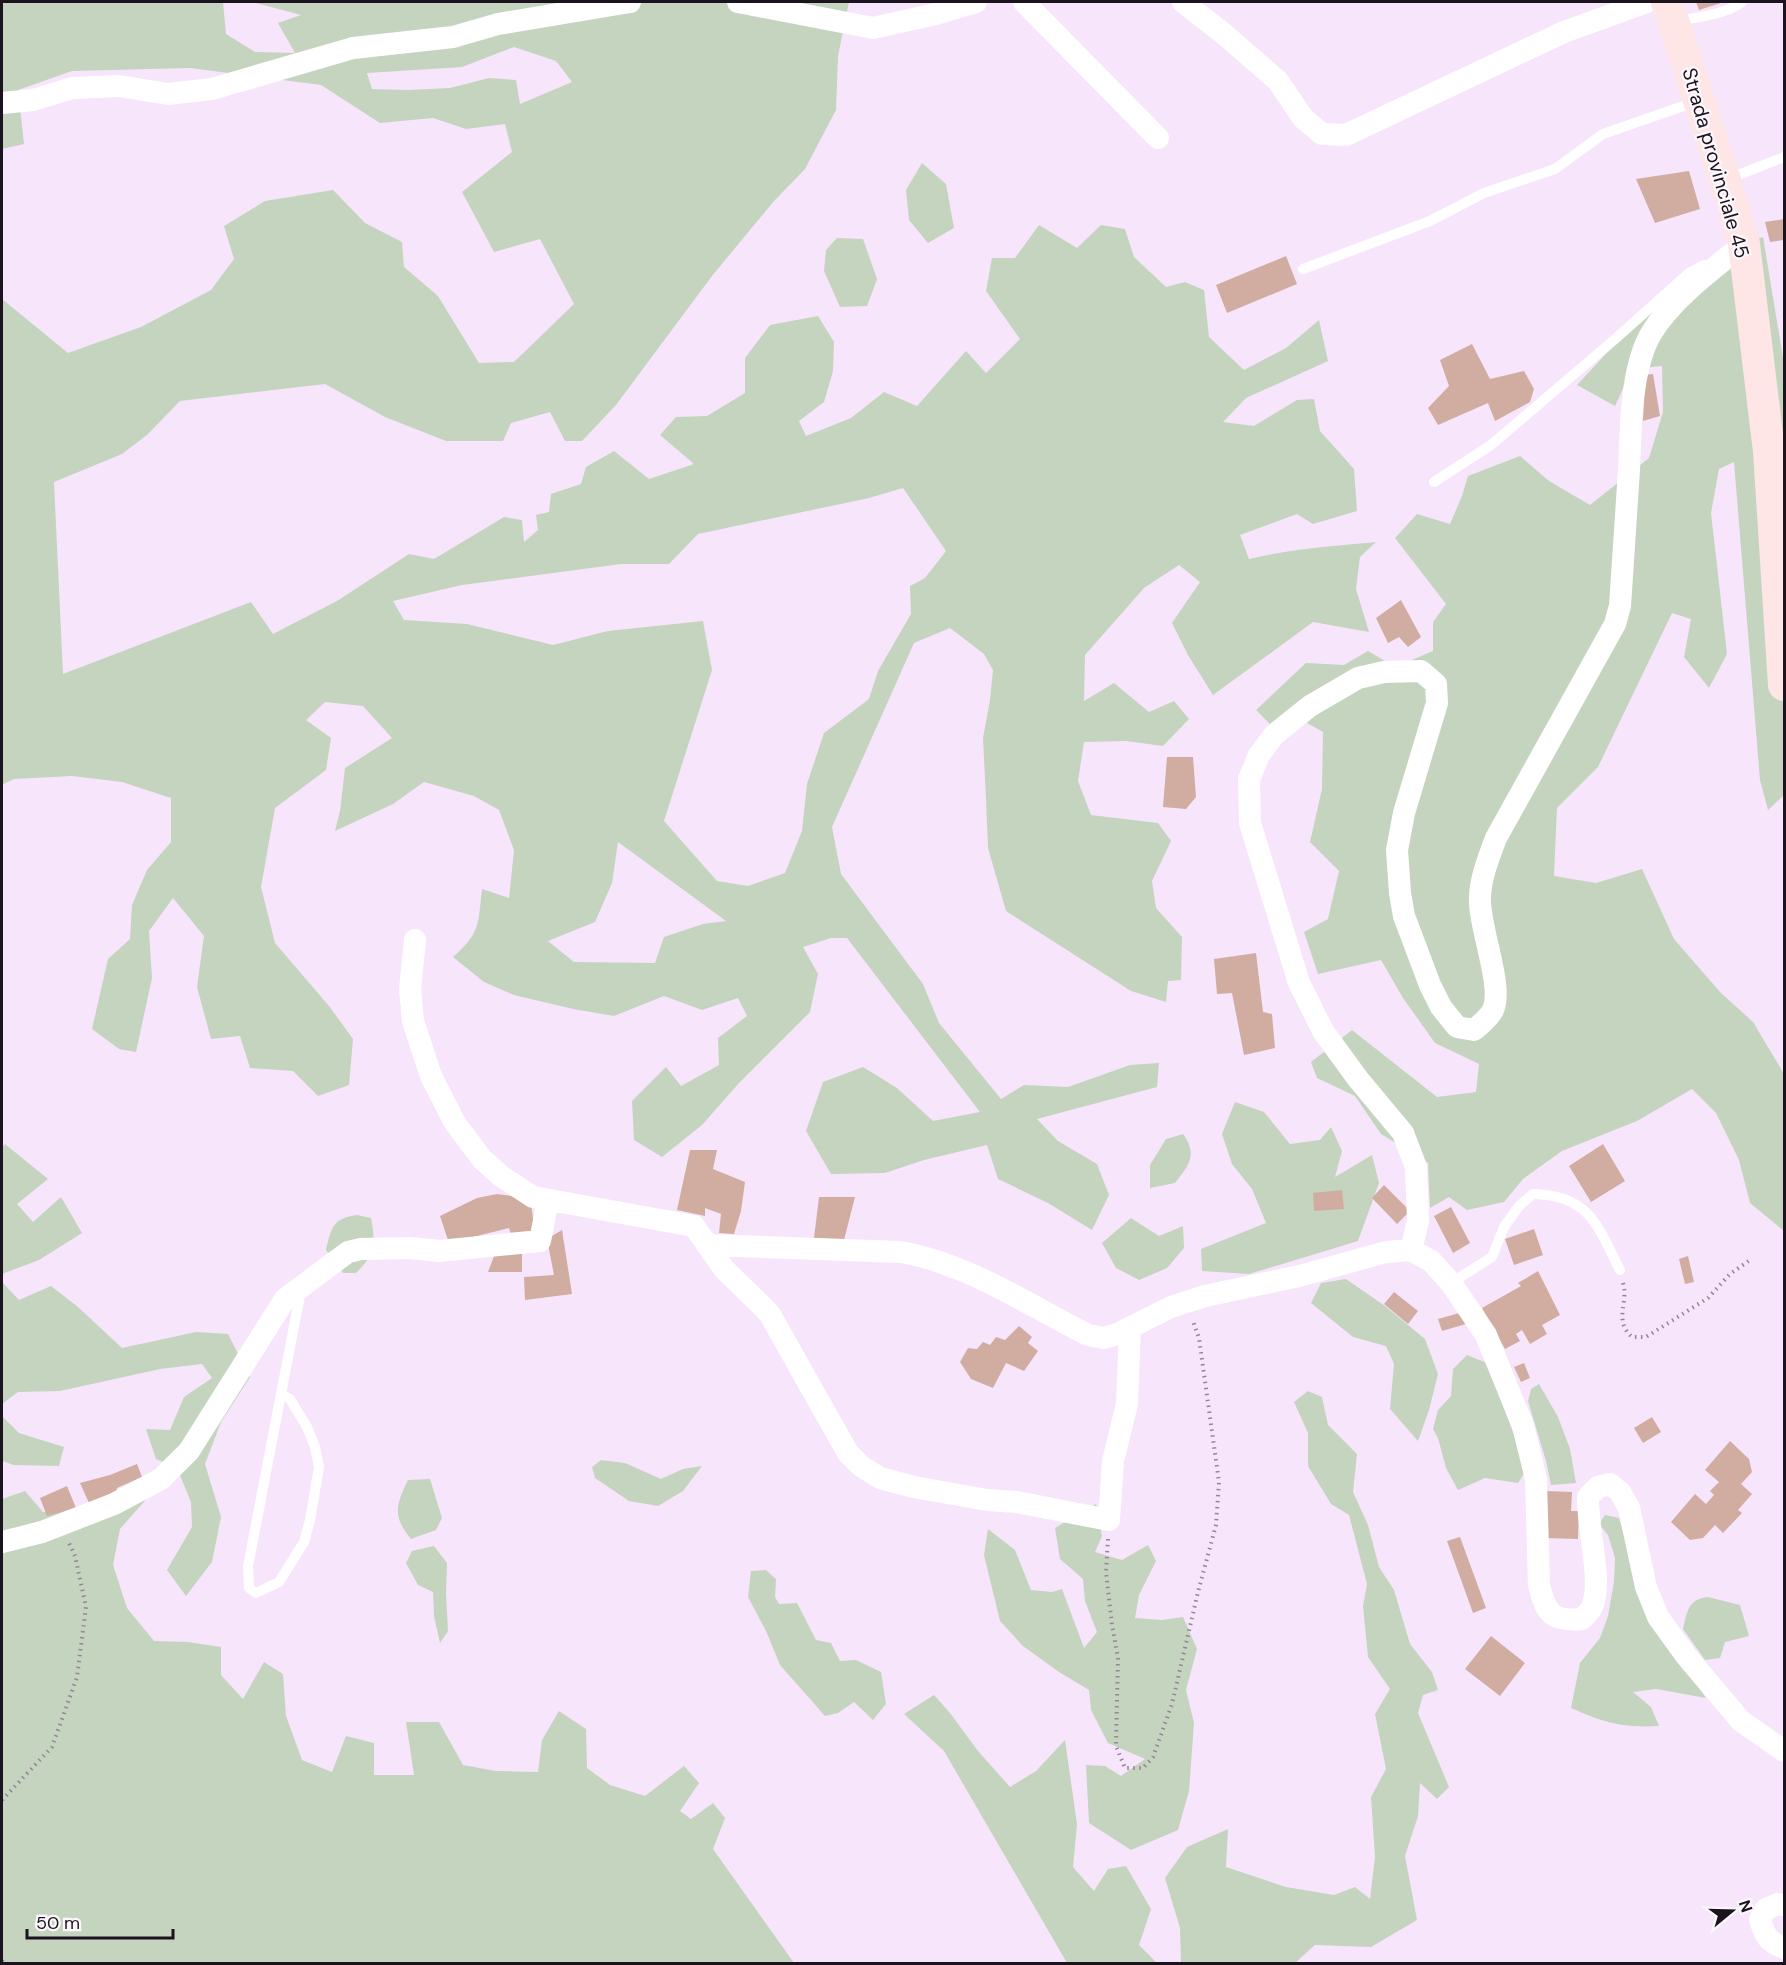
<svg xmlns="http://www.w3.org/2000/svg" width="1786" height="1965" viewBox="0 0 1786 1965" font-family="'DM Sans',sans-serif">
  <rect width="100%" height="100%" fill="#f7e5fc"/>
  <path fill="#c5d4bf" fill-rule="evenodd" d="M2,2H223L226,34L255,52L295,53L278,23L301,15L252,2H849L838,56L836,110L805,169L774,201L712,276L616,405L582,441H565L550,412L511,423L503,441H446L385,417L325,384L180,401L147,435L122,454L54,482L63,674L251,602L273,634L337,601L409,554L434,559L504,517L522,520L524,542L538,530L536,515L549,512L551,494L581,484L586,467L614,451L649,479L694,464L660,435L676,417L707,416L745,393V358L770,325L818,316L834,342L833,371L824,402L799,421L806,436L851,418L884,392L917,406L966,351L986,373L1020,339L986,291L992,258H1015L1039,225L1077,248L1101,225L1125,229L1134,257L1166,287L1185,282L1204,290L1209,337L1244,370L1286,348L1319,320L1328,361L1246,398L1223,422L1254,426L1297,400L1314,399L1320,431L1354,469L1357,511L1313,524L1297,514L1240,535L1249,559C1291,549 1333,546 1376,542L1360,557L1356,589L1369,632L1313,622L1213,695L1188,655L1172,623L1200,582L1179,565L1144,588L1085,655L1084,701L1114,683L1149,712L1174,701L1189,719L1163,746L1126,741L1084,742L1078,781L1091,815L1158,823L1171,841L1152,881L1156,908L1182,937L1181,980L1168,981L1166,1002L1131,991L1006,911L988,848L986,799L983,738L990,700L993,670L984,654L950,628L914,643L832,827L841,874L923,984L939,1023L1001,1099L1024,1085L1068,1087L1130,1065L1159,1063L1157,1087L1037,1119L1058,1141L1097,1164L1109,1195L1092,1230L1048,1203L998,1179L987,1145L924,1160L885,1173L831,1174L806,1131L823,1082L863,1067L897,1088L933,1121L980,1112L847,938H831L803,947L818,974L810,1012L739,1083L702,1125L662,1157L634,1140L632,1101L666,1067L681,1086L719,1065L718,1038L747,1016L738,998L702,1010L664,996L614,1016L573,1009L514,995L484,982L453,957C481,933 478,923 482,889L509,898L514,850L499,810L474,796L424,782L393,804L335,831L340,811L345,768L392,738L363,706L325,702L306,720L331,738L326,770L275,808L261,887L275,943L329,1006L353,1039L349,1085L318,1096L293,1071L250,1068L240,1036L211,1039L197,987L204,936L173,898L149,931L152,978L136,1052L119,1049L92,1029L108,959L130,939L132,905L147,870L171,842V798L122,782L72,776L14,779L2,785V299L68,353L141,327L211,290L234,259L224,226L265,201L333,190L365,223L402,242L404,267L438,296L479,363L514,362L574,304L540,239L494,252L462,192L512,152L505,124L466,129L433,118L380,123L321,85L190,68L72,71L18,90L24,144L2,149ZM514,47L556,61L572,82L520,104L516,80L489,78L450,88L408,90L372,89L367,73L462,67ZM903,488L946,551L925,578L910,586L911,614L878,671L869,699L824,733L807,784L802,831L785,873L748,886L717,881L664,821L712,670L703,621L608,631L553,645L467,624L404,620L393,601L462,585L621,564H669L698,534L869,498ZM618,842L726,921L703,924L664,937L655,963L574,962L548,941L595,922L612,883Z
    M922,163L946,184L954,228L928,243L909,220L906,190Z
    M1763,237L1784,364V795L1768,810L1760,780L1734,462L1719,469L1711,513L1727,654L1709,688L1684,657L1691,619L1672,613L1598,767L1557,808L1554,876L1596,883L1642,869L1674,939L1720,992L1753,1022L1784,1074V1231L1750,1203L1739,1160L1716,1113L1692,1089L1637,1121L1562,1151L1523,1179L1504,1202L1467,1210L1449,1197L1430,1208L1428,1163L1381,1134L1355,1096L1317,1078L1311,1062L1352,1030L1437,1097L1476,1092L1479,1064L1435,1043L1403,998L1381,960L1318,974L1304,932L1328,919L1339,871L1310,842L1322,789L1323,732L1288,712L1272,726L1256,710L1306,663L1344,665L1368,651L1395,667L1433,651V622L1446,604L1395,538L1417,514L1450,524L1462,496L1468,476L1520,456L1549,481L1590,505L1649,458L1663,412L1662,366L1632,369L1615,406L1577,385L1655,301L1723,251Z
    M837,238L863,239L877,279L867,306L840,307L824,271L826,250Z
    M1235,1102L1264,1112L1290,1144L1320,1140L1331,1127L1342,1151L1335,1177L1372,1155L1379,1183L1358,1241L1249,1274L1202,1271L1201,1249L1266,1223L1252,1189L1232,1164L1222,1134Z
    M1183,1134C1198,1155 1189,1165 1175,1183L1150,1188V1165L1166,1139Z
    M5,1144L48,1179L17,1204L33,1222L61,1197L82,1233L39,1260L2,1274V1148Z
    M357,1215L371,1218C376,1242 374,1256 356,1273H343L326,1250C331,1228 333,1218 357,1215Z
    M1131,1218L1159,1236L1183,1226L1184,1248L1167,1268L1139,1280L1116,1268L1102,1243Z
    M1346,1279L1385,1306L1425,1339L1438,1374L1429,1410L1418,1441L1390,1409L1394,1364L1386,1346L1353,1337L1311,1303L1321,1283Z
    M2,1282L19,1300L51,1286L78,1307L122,1348L196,1332L228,1334L250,1377L221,1422L205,1464L221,1517L212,1562L186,1596L167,1570L192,1527L191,1502L177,1468L156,1459L146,1429L170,1430L184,1397L212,1378L202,1364L160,1369L60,1391L18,1392L2,1404Z
    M1467,1355L1487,1363L1527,1469L1518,1483L1485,1478L1458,1490L1446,1468L1438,1438L1433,1429L1438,1410L1451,1396L1453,1369Z
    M1539,1384L1558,1417L1570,1449L1576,1483L1551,1485L1546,1461L1528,1401L1531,1389Z
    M1308,1391L1322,1397L1328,1425L1357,1454L1353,1492L1368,1525L1379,1567L1394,1590L1410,1644L1432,1672L1438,1690L1423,1695L1418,1713L1449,1787L1437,1799L1420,1783L1418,1816L1405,1856L1417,1920L1371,1947L1315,1945L1295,1963H1181L1180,1928L1165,1878L1187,1847L1228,1829L1226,1867L1286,1887L1334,1895L1355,1887L1370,1899L1375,1857L1371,1797L1386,1769L1375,1714L1390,1689L1368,1657L1363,1606L1367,1584L1349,1515L1331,1504L1308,1466V1433L1294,1402Z
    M2,1416L19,1433L64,1447L59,1466L14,1465L2,1461Z
    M601,1460L625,1463L661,1479L683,1469L702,1466L683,1491L658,1506L629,1501L595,1478L592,1467Z
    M430,1479L442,1518L436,1530L411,1539C392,1516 396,1505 408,1480Z
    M25,1491L43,1512L149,1496L120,1529L113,1565L127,1608L154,1641L188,1642L221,1647V1675L243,1699L264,1662L283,1674L286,1716L302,1760L332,1772L346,1736L374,1743V1775H414L406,1722H439L463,1765L496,1771L538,1772L542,1740L559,1711L586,1729L587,1768L610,1785L645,1796L684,1766L699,1783L680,1811L691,1819L713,1803L725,1818L713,1849L794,1963H2V1499Z
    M1096,1504L1102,1536L1095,1552L1122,1560L1148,1545L1156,1561L1139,1595L1135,1618L1162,1620L1183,1617L1197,1649L1186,1690L1194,1723L1189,1791L1178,1830L1131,1850L1089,1823L1086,1765L1105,1766L1121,1776L1145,1759L1108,1743L1091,1710L1089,1690L1059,1672L1023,1646L1000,1621L984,1555L988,1529L1015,1550L1031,1590L1052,1592L1062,1589L1084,1648L1097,1632L1085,1601L1083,1579L1060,1559L1055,1528Z
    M1605,1515L1619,1518L1628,1548L1690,1675L1706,1698L1656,1689L1633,1692L1651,1707L1659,1726C1622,1728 1605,1723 1571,1708L1580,1663L1600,1638L1608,1616L1614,1582L1615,1558L1608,1535L1599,1524Z
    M434,1546L447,1563L446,1594L448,1631L440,1643L434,1616L433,1592L418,1585L406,1563L412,1551Z
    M766,1570L776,1579L775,1597L779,1604L797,1603L816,1640L831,1643L840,1661L856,1660L881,1672L886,1704L873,1720L854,1702L838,1713L825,1716L780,1665L766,1631L748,1597L751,1571Z
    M1708,1597L1740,1605L1749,1636L1725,1642L1720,1658L1705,1660L1683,1629C1687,1612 1688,1599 1708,1597Z
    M934,1695L950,1713L978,1751L1010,1787L1036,1771L1065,1740L1077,1824L1073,1867L1094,1891L1108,1869L1126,1866L1151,1909L1139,1945L1157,1963H1067L944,1751L904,1714Z"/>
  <path fill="#d1ada1" d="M1696,2H1724L1699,10Z
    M1689,171L1700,209L1655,223L1636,179Z
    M1784,219V240L1770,242L1765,222Z
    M1286,256L1297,284L1227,313L1216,285Z
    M1472,344L1490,379L1524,371L1534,389L1530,402L1495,421L1488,403L1438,425L1428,408L1449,386L1440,360Z
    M1653,374L1660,416L1643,421L1645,375Z
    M1401,600L1421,637L1408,647L1399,637L1388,643L1376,618Z
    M1167,757H1193L1196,797L1186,809L1163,807Z
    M1256,953L1263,1012L1272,1014L1275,1048L1244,1055L1232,993L1217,994L1214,959Z
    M1603,1144L1625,1181L1591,1202L1569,1166Z
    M690,1150H717L713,1169L745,1182L741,1211L734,1234L719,1233L721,1214L705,1208V1216L677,1210Z
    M1384,1185L1410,1211L1397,1224L1372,1198Z
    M1342,1190L1344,1209L1314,1211L1313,1193Z
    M497,1194L525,1198L531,1203L535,1234L512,1238L509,1228L449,1243L440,1216L477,1198Z
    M819,1197H855L844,1240L814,1238Z
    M1451,1207L1470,1243L1453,1253L1434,1216Z
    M1534,1229L1543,1255L1514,1265L1505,1239Z
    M562,1230L572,1294L525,1300L524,1277L554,1275L547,1239Z
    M522,1248V1272H488L496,1251Z
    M1688,1256L1694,1282L1685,1284L1679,1259Z
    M1538,1271L1560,1315L1542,1325L1547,1334L1530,1344L1522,1330L1516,1334L1520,1341L1505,1349L1482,1308L1521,1286L1518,1283Z
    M1394,1292L1418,1311L1408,1324L1384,1304Z
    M1463,1312L1466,1324L1442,1331L1438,1319Z
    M1019,1326L1032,1337L1028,1343L1038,1351L1024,1371L1006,1363L993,1388L971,1379L960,1362L968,1348L977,1349L983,1342L990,1345L996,1337L1005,1340Z
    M1524,1363L1530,1378L1521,1382L1514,1367Z
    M1652,1417L1661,1432L1643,1443L1634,1428Z
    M1730,1441L1749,1459L1752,1472L1741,1484L1752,1494L1738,1510L1742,1513L1723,1533L1715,1525L1703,1538L1690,1540L1671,1522L1695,1494L1706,1504L1714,1495L1710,1491L1719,1482L1705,1470Z
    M137,1464L142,1477L117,1488L116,1495L89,1503L80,1483L110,1475Z
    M67,1486L76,1508L47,1516L40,1498Z
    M1546,1491L1572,1492L1571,1511H1579L1578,1539L1545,1538Z
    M1460,1537L1486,1608L1473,1613L1447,1541Z
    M1491,1636L1525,1663L1500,1696L1465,1669Z"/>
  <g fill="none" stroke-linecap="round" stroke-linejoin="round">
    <path stroke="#948698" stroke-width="4" stroke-dasharray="1.5 4.5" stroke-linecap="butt" d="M1623,1283C1629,1303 1613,1320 1632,1337H1646L1708,1298L1730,1274L1750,1260
      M1108,1539L1106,1572L1112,1625L1118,1658L1116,1746L1125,1768H1143L1153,1757L1172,1704L1198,1592L1216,1525L1219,1482L1199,1338L1193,1321
      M2,1800L52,1747L77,1677L86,1607L75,1556L68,1541
      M2,1961L5,1964"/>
    <path stroke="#fff" stroke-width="10" d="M1677,21C1699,17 1723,15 1742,2
      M1728,179L1784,157
      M1303,269L1430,221L1484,193L1555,169L1603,134L1695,102
      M1434,482L1491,445L1614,340L1689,273L1704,265
      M1451,1283L1492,1257L1504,1227L1519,1206L1533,1194C1590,1195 1598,1227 1620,1270
      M281,1394L290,1399L307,1427L315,1447L319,1467L310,1520L304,1542L279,1582L256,1593L249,1588L248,1566L301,1290"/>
    <path stroke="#fff" stroke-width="22" d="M738,2L873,28L936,14L976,2
      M1024,2L1158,138
      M1183,2L1224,34L1278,81L1303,118L1322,134L1346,135L1564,32L1647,2
      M2,103L33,100L72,88L119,86L168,94L212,89L353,48L453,37L498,24L630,2
      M415,940L410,989L413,1021L431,1076L455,1123L482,1159L501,1176L533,1197L694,1226L724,1269L769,1313L848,1453L861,1466L880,1478L914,1487L987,1500L1017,1502L1109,1520L1113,1461L1127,1404L1130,1328
      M707,1245L901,1252C969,1264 1028,1305 1088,1335L1104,1338L1117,1334L1171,1307L1205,1296L1299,1276L1386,1252L1411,1250L1431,1261L1451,1283L1486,1335L1523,1426L1536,1479L1539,1585C1546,1613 1551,1622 1582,1619C1586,1615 1592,1610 1593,1604C1602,1579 1587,1527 1588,1497L1598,1487L1610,1484L1620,1492L1629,1508L1646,1587L1658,1617L1687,1657L1741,1721L1784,1751
      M1411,1250L1418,1221L1416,1167L1403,1133L1358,1079L1323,1031L1299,983L1250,823L1249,779L1259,755L1274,735L1310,706L1358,678L1384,672L1421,671L1436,684L1437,703L1404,813L1397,850L1400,893L1404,916L1430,985L1441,1007L1457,1027L1474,1030C1481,1024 1489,1018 1493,1010C1504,986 1478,926 1480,896C1481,876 1489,857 1496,838L1615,624L1620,606C1623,561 1626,515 1629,470C1631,429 1630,368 1652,332C1673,298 1713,269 1744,244
      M2,1542L42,1532L114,1504L161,1479L189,1451L285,1299L348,1252L361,1249L410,1248L439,1251L540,1241L548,1200
      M1784,1905L1778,1904L1766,1909L1760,1919C1764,1935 1768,1942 1784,1948"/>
    <path stroke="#ffe6e6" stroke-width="32" d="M1667,2L1725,180L1744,244L1769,451L1784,685"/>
  </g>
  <g text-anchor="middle" stroke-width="4.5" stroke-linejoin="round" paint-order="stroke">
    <g font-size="20" fill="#1b131d" stroke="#fcf7fd">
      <text transform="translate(1716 163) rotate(74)" y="7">Strada provinciale 45</text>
    </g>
  </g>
  <rect width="1786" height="1965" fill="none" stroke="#1b131d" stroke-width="6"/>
  <g transform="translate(1732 1911) rotate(71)" stroke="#fcf7fd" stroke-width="4.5" paint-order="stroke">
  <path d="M0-4.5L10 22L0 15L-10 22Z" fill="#1b131d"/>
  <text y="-9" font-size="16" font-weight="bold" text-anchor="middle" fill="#1b131d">N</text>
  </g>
  <path d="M27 1929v9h146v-9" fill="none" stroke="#1b131d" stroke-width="3"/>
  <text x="36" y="1929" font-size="18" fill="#1b131d" stroke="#fcf7fd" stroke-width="4.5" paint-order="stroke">50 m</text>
</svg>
